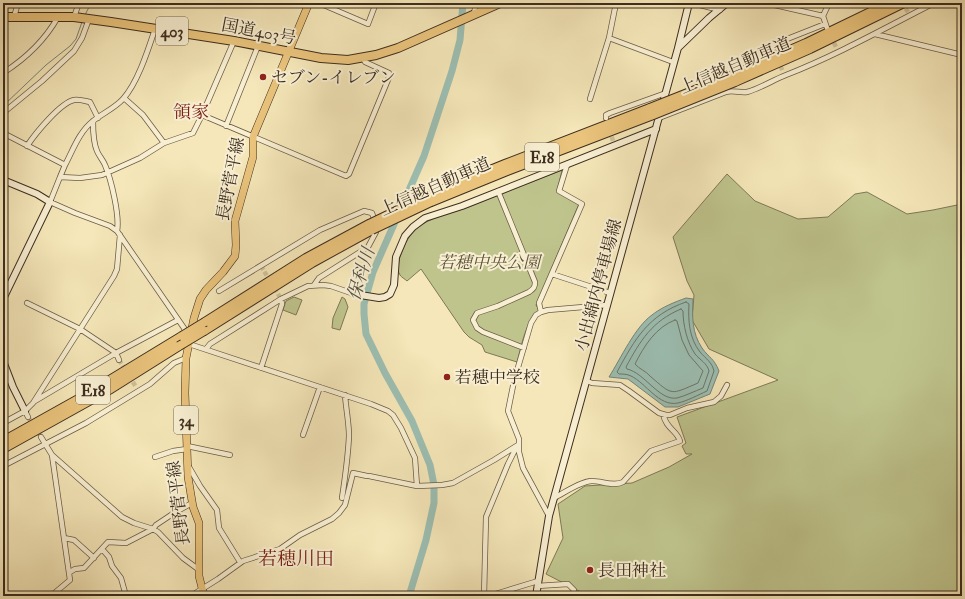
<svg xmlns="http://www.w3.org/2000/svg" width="965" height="599" viewBox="0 0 965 599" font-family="'IM FELL Double Pica','Noto Serif JP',serif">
  <rect width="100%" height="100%" fill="#f5e7b9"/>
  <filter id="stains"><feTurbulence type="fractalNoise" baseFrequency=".005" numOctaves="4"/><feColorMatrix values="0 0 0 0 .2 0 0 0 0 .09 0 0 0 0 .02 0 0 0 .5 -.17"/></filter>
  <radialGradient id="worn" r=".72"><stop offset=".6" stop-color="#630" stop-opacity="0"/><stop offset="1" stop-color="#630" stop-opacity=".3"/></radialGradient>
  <path fill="#bfc48d" stroke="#7e7856" d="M562,170L557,192L579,204L539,298L536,305L539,310C525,323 522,344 517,362L485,352L482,345L469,337L464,332L421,269L407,281C405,279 401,277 400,275C393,265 408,234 417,228C431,217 451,213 468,207C499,195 531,182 562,170Z
    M727,174L755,201L798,219L828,217L855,194L867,192L907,214L933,210L962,204V596H582L581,592L546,574L563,538L558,504L585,486L632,483L669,467L692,454H686L682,446L686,443L677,417L778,380L709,349L692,320L694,295L687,281L673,237Z
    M294,297L302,300L296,315L283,310L286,301Z
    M342,297L345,299L348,307L340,330L332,328L333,318Z"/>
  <path fill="#9cbfb3" stroke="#768578" d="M686,298L693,299C692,317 692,333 702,348C709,358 714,358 719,371L710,394L678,407H665L628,379L609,377C621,358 635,327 652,315C662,307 675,302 686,298Z"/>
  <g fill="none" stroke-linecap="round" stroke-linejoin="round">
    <path stroke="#6c7669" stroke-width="1" d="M686,302L689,304C688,320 689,338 700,352C706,359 712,362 714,371L707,391C698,395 687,401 678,403C659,407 646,383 631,376C627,374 623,374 619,374L617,372C635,339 648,315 686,302Z
      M681,309L683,311C683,325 687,342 695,354C700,360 707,363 709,371L703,388C695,391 685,396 677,398C659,401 645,373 627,369L626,367C640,341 652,321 681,309Z
      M675,320L677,321L682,340L689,355L703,371L698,383C670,395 673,396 650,376C646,371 639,369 635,364C644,346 656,327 675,320Z"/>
    <path stroke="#768578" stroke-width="1" d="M85,15L91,3
      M3,106L46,65L70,46L76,39L82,22"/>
    <path stroke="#9cbfb3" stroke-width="7" d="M409,596L426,540L434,503V485L430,465L412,421L385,373L366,334L364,314V304L373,272L424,156L452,71L460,40L463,3"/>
    <path stroke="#d0c29a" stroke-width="4.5" stroke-dasharray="4.5 2" stroke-linecap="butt" d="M902,3L908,12
      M831,37L836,47
      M773,48L783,72
      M606,118L613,141
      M261,266L281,299
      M119,360L136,387
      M28,417L41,437"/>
    <g stroke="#6b5c46" stroke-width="6">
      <path id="street" d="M319,3L368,24L376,3
        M616,3L609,38L673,62
        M692,3L720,10
        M766,3L823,16
        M474,14L476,3
        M14,17L18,3
        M74,17L79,3
        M827,28L823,16L829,3
        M875,34L962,55
        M773,48L772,45L825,24
        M3,73C25,59 45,40 58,17
        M124,98L143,115L164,143
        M590,99L609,38
        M3,113L42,81L74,51L82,38L89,19
        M202,115L346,176L349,174L390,75L389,73L365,62L363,58
        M606,118V115L610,113L666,93
        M659,118L726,92C733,90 740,93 747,92C761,88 773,80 786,75C837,55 885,28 934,3
        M93,121C93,131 93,142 97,151C99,156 103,160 105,165C111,179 120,216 117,231
        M226,126L258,46
        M3,133L65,165L60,177L80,178L102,175L140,158L164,143L193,133L202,115L234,41
        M27,146C35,134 60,103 74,100C79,99 85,101 90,102L98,118
        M65,165C73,150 79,132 93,121C103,113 115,108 123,99C138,82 148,50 155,29
        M60,177L50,202L75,213L110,226L117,231L184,328L186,335
        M498,191L535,282C535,288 533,289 529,292L498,306L477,313L473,320L477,328L483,332L524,348
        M552,274L610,293
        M219,291L320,230L364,211L372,213L376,224V232L368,247L319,278L314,285
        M27,303L80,329L116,353L119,360
        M541,312L539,303L582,204L559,191L567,165
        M188,342L189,344L371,404L388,411L393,415L401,428L415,458L417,486
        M206,349L210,344L281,299L308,286L323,285L331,286L354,294
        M261,368L282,304L281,299
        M587,381L592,383L620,385L629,391L659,413L666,415H670L687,408L714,402L721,396L727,385
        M35,401L116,353L178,320
        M25,411L28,417
        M3,423L25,411L33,403L114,276L117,269L120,235
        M303,435L320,387
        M41,437L52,455L70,580L51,596
        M187,446L230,455
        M52,455L122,517L134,523L153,529L158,532L183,558L198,569
        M155,457L173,451L187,449
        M3,466L86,423L150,384L174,363L186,358
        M189,467L200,486L217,510L219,528L240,562
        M369,476L417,486L442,485L453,483L494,460L518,445
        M342,498C345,478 348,457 349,436C349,423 346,409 345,395
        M554,498C564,493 581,481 592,481C602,481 614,487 623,482L651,451L680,441C677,430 666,429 663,414
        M549,516L523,468L519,452V439L508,411L514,381L531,323L536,315L541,312L548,310L607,305
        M64,538L74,540L94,558
        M102,549L109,557L112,566L121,578L126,596
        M70,572L75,569L84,568L108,542L126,543L153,529L156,525L174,513L192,503
        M537,586L568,584L574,590V596
        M184,596L194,594L218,579L243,561L280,549L300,535L332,519L339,513L345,505L353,473L367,476
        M484,596L486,517L508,464L517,446
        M489,596L538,581"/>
    </g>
    <g stroke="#3d2d1f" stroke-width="8">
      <path id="secondary" d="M678,48L689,3
        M3,180L37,194L50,202L3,299
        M354,294L379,298L385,297L390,294L394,285L396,257L405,236L413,227L425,218L462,206L656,129
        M3,361L13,387L25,411
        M536,596L549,516L678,48L709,18L727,3"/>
    </g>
    <g stroke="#3d2d1f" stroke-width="8">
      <path id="primary" d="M204,596L199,576V523L193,507L188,477L185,393L186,358L194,318L200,299L206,290L223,272L235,256L236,245L235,221L253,157V137L309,3"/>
    </g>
    <g stroke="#3d2d1f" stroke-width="10">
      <path id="highway" d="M3,17H74L111,22L234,41L321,58L348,60L376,55L398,48L500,3
        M733,75L806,43L889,3
        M735,82L810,49L904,3
        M429,195L505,164L650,108
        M431,202L507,171L653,115
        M205,322L306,258L369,224
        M204,331L312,263L372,230
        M3,441L80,398L182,336
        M3,449L109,390L179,346"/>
    </g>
    <use href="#street" stroke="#f8efd2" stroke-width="4.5"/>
    <use href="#secondary" stroke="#f8efd2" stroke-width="6"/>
    <use href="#primary" stroke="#eac47c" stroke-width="7"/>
    <use href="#highway" stroke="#eac47c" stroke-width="8"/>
    <g stroke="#3d2d1f" stroke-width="10" stroke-linecap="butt">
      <path id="highway-bridge" d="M650,108L733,75
        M653,115L735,82
        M369,224L429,195
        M372,230L431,202
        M182,336L205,322
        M179,346L204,331"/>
    </g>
    <use href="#highway-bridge" stroke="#eac47c" stroke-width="8"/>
  </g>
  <g fill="#8f2418" stroke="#f8efd2" stroke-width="1.5">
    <circle cx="263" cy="77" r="4"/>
    <circle cx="447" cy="377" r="4"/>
    <circle cx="590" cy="570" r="4"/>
  </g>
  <g text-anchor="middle" stroke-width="4" stroke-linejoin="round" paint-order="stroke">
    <g fill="#f8efd2" stroke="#756755" stroke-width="1">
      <rect x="156" y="17" width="32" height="28" rx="3"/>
      <rect x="525" y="143" width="34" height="28" rx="3"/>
      <rect x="76" y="376" width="34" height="28" rx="3"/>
      <rect x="174" y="406" width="24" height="28" rx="3"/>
    </g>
    <g font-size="16" font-weight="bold" fill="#3d2d1f">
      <text x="172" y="37">403</text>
      <text x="542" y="163">E18</text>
      <text x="93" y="396">E18</text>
      <text x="186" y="426">34</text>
    </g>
    <g font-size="17" fill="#3d2d1f" stroke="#f8efd2">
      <text transform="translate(259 31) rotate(11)" y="6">国道403号</text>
      <text transform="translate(735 65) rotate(-23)" y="6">上信越自動車道</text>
      <text transform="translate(230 179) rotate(-79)" y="6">長野菅平線</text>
      <text transform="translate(435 186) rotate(-24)" y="6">上信越自動車道</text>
      <text transform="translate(598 285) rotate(-75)" y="6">小出綿内停車場線</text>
      <text transform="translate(178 503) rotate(-97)" y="6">長野菅平線</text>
    </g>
    <g font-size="17" fill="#3d2d1f" stroke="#f8efd2" text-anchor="start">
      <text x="271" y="83">セブン-イレブン</text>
      <text x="455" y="383">若穂中学校</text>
      <text x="598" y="576">長田神社</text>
    </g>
    <g font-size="17" font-style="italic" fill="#5e533a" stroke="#f8efd2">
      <text x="489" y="268">若穂中央公園</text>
    </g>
    <g font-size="18" fill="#7a1f14" stroke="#f8efd2">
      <text x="191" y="118">領家</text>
    </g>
    <g font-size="18" font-style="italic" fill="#555244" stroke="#f8efd2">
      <text transform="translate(361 274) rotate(-73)" y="6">保科川</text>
    </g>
    <g font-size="19" fill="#7a1f14" stroke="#f8efd2">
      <text x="296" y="565">若穂川田</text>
    </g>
  </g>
  <rect width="965" height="599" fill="none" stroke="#f5e7b9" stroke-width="16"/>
  <rect x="4" y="4" width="957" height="591" fill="none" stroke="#3d2d1f" stroke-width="2"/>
  <rect x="8" y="8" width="949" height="583" fill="none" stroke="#3d2d1f"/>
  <rect width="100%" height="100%" filter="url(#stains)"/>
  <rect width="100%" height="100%" fill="url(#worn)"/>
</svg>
